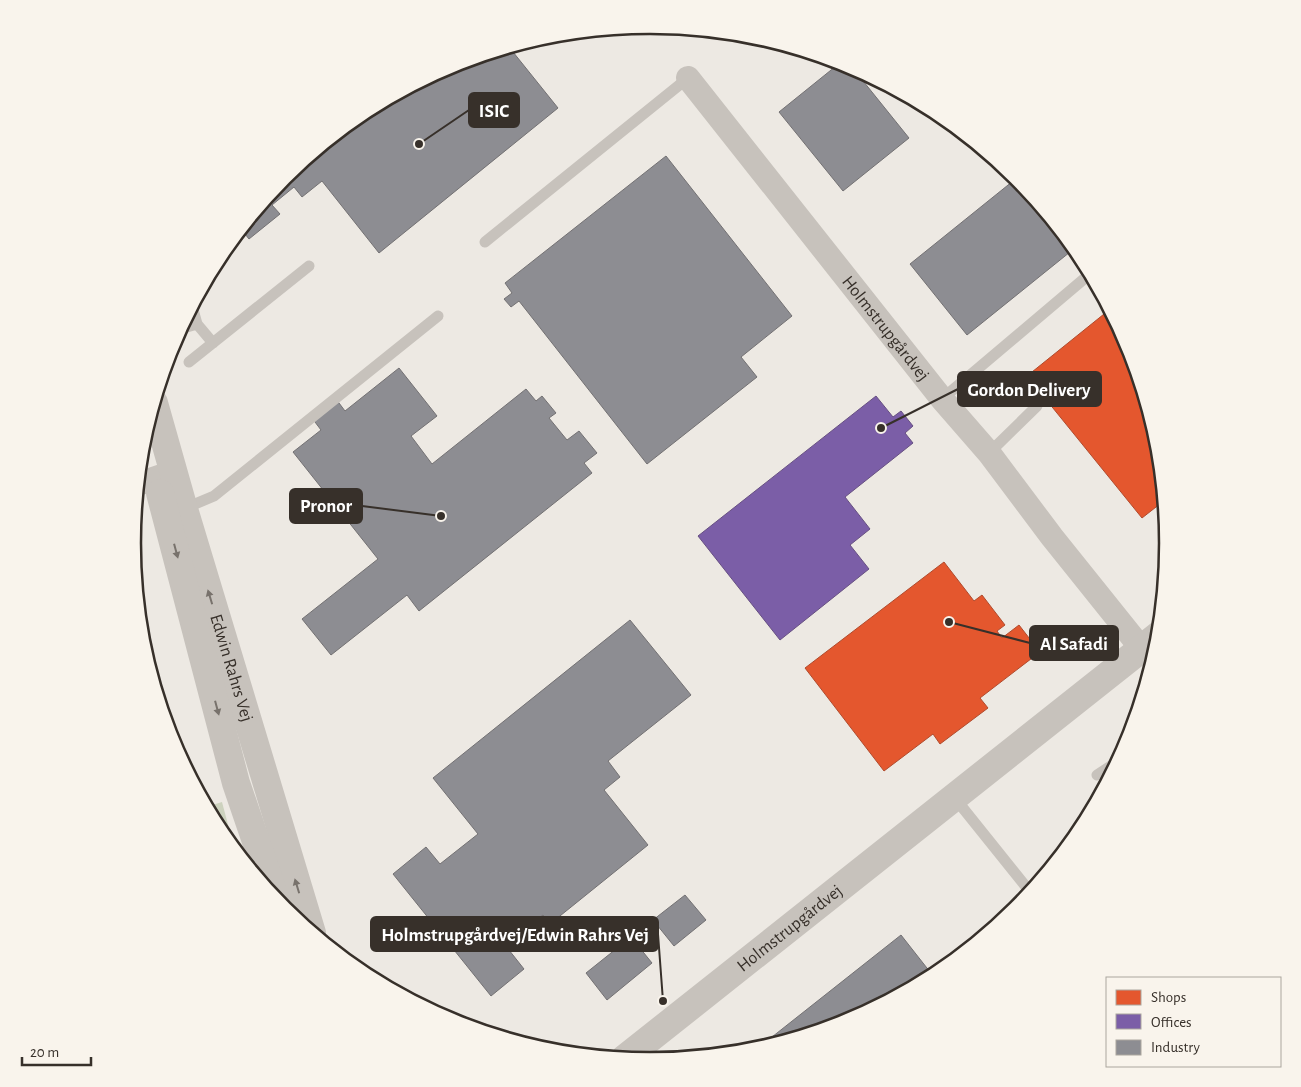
<svg xmlns="http://www.w3.org/2000/svg" width="1301" height="1087" viewBox="0 0 1301 1087" font-family="'Alegreya Sans',sans-serif">
  <rect width="100%" height="100%" fill="#ede9e3"/>
  <path fill="#cdd2be" d="M222,802L235,851L219,831L206,807Z"/>
  <path fill="#e4572e" stroke="#b04b2d" d="M1109,310L1115,317L1130,345L1159,443L1165,500L1142,518L1027,376Z
    M944,562L974,601L982,595L1005,625L997,631L1002,638L1019,625L1040,652L980,698L988,708L940,744L933,734L884,771L805,668Z"/>
  <path fill="#7b5ea7" stroke="#675082" d="M876,396L893,417L901,411L913,426L905,433L913,443L845,497L870,529L850,545L869,569L780,640L698,536Z"/>
  <path fill="#8d8d92" stroke="#737173" d="M509,47L558,108L379,253L322,181L302,197L294,187L272,205L280,214L249,239L241,229L284,177L363,112L452,64Z
    M841,62L851,66L909,138L843,191L779,112Z
    M666,156L792,316L741,357L757,377L647,464L519,301L511,307L504,299L512,293L505,283Z
    M1018,177L1075,248L967,335L910,264Z
    M399,368L437,416L411,436L432,464L526,389L536,401L542,396L556,413L549,418L567,440L579,431L597,453L584,463L592,473L419,611L407,595L331,655L302,619L378,559L293,452L321,430L312,418L336,399L345,411Z
    M630,620L691,695L608,761L620,777L604,790L648,845L550,924L543,915L505,945L524,969L491,996L393,874L426,847L440,864L478,834L433,778Z
    M685,895L706,920L674,946L653,920Z
    M901,935L934,977L849,1023L753,1052Z
    M631,937L652,963L607,1000L586,973Z"/>
  <g fill="none" stroke-linecap="round" stroke-linejoin="round">
    <path stroke="#c7c2bc" stroke-width="11" d="M485,242L688,78
      M192,306L197,324
      M180,329L197,324L213,343
      M189,362L309,266
      M942,399L1091,273
      M989,453L1037,406
      M183,509L214,496L438,316
      M1097,775L1120,760
      M954,797L1031,893"/>
    <g stroke="#c7c2bc" stroke-width="24">
      <path id="s1" d="M688,78L942,399L989,453L1052,537L1141,648"/>
      <path d="M138,484L173,472"/>
    </g>
    <g stroke="#c7c2bc" stroke-width="28">
      <path id="s2" d="M154,403L184,509L312,933"/>
      <path d="M160,493L236,783L276,900"/>
      <path id="s3" d="M624,1059L1160,634"/>
    </g>
  </g>
  <defs><path id="oneway-solid" d="M-6-.8H1V-3.2L6.5 0L1 3.2V.8H-6Z" transform="scale(1.25)"/></defs>
  <g fill="#78726c">
    <use href="#oneway-solid" transform="translate(176 551) rotate(75)"/>
    <use href="#oneway-solid" transform="translate(210 597) rotate(-107)"/>
    <use href="#oneway-solid" transform="translate(217 708) rotate(75)"/>
    <use href="#oneway-solid" transform="translate(297 886) rotate(-107)"/>
  </g>
  <g text-anchor="middle" stroke-width="5" stroke-linejoin="round" paint-order="stroke">
    <g font-size="18" fill="#37302a" stroke="#f9f4ec">
      <text dy="6" stroke="none"><textPath href="#s1" startOffset="319">Holmstrupgårdvej</textPath></text>
      <text dy="6" stroke="none"><textPath href="#s2" startOffset="276">Edwin Rahrs Vej</textPath></text>
      <text dy="6" stroke="none"><textPath href="#s3" startOffset="211">Holmstrupgårdvej</textPath></text>
    </g>
  </g>
  <path d="M0 0H1301V1087H0ZM141 543a509 509 0 1 1 1018 0a509 509 0 1 1-1018 0Z" fill="#f9f4ec" fill-rule="evenodd"/>
  <path fill="none" stroke="#37302a" stroke-width="2.5" d="M141 543a509 509 0 1 1 1018 0a509 509 0 1 1-1018 0Z"/>
  <path fill="none" stroke="#37302a" stroke-width="2" d="M419 144L469 110M881 428L958 389M441 516L362 506M949 622L1030 643M663 1001L658 934"/>
  <g fill="#37302a" stroke="#f9f4ec" stroke-width="2">
    <circle cx="419" cy="144" r="5"/>
    <circle cx="881" cy="428" r="5"/>
    <circle cx="441" cy="516" r="5"/>
    <circle cx="949" cy="622" r="5"/>
    <circle cx="663" cy="1001" r="5"/>
  </g>
  <g fill="#37302a" stroke="#37302a" stroke-width="2">
    <rect x="469" y="93" width="50" height="34" rx="5"/>
    <rect x="958" y="372" width="143" height="34" rx="5"/>
    <rect x="290" y="489" width="72" height="34" rx="5"/>
    <rect x="1030" y="626" width="88" height="34" rx="5"/>
    <rect x="371" y="917" width="287" height="34" rx="5"/>
  </g>
  <g font-size="19" text-anchor="middle" font-weight="bold" fill="#fff">
    <text x="494" y="117">ISIC</text>
    <text x="1029" y="396">Gordon Delivery</text>
    <text x="326" y="512">Pronor</text>
    <text x="1074" y="650">Al Safadi</text>
    <text x="515" y="941">Holmstrupgårdvej/Edwin Rahrs Vej</text>
  </g>
  <rect x="1106" y="977" width="175" height="90" fill="#f9f4ec" stroke="#aba69e"/>
  <rect x="1116" y="990" width="25" height="15" fill="#e4572e" stroke="#aba69e"/>
  <text x="1151" y="1002" font-size="15" fill="#37302a">Shops</text>
  <rect x="1116" y="1014" width="25" height="15" fill="#7b5ea7" stroke="#aba69e"/>
  <text x="1151" y="1027" font-size="15" fill="#37302a">Offices</text>
  <rect x="1116" y="1040" width="25" height="15" fill="#8d8d92" stroke="#aba69e"/>
  <text x="1151" y="1052" font-size="15" fill="#37302a">Industry</text>
  <path d="M22 1057v8h69v-8" fill="none" stroke="#37302a" stroke-width="2.5"/>
  <text x="30" y="1057" font-size="15" fill="#37302a" stroke="#f9f4ec" stroke-width="4" paint-order="stroke">20 m</text>
</svg>
